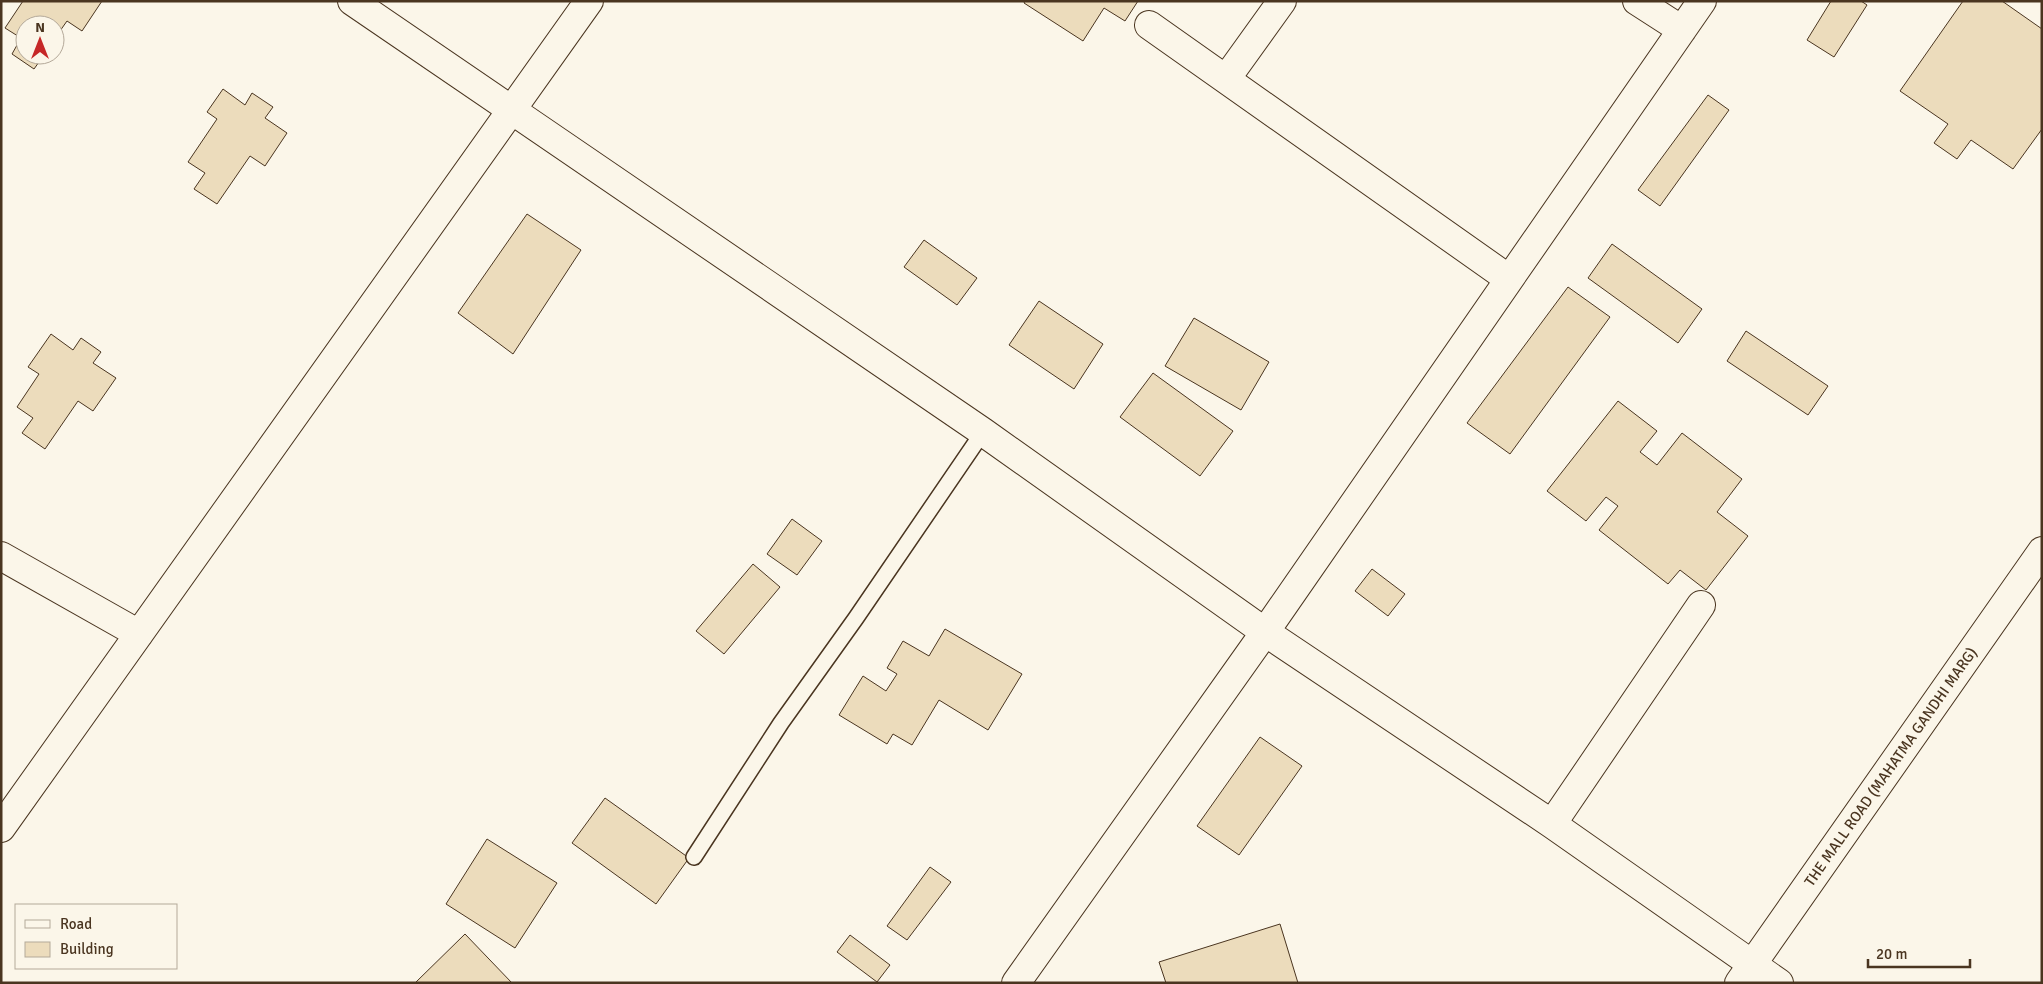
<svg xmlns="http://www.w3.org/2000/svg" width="2043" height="984" viewBox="0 0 2043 984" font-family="Signika,sans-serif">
  <rect width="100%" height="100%" fill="#fbf6e9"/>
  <path fill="#ecdcbc" stroke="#4a3520" d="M23,1H102L82,31L67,21L55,38V25H25V55H44L34,69L12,54L21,38L5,28Z
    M1025,1H1138L1125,21L1104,8L1083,41L1024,3Z
    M1831,1H1861L1867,5L1834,57L1807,40Z
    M1963,1H2002L2042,29V129L2013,169L1971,140L1957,159L1934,143L1948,124L1900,91Z
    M223,89L245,105L252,93L273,107L265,118L287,133L265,166L250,156L217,204L194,189L205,173L188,162L217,119L207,112Z
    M1708,95L1729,110L1660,206L1638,190Z
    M527,214L581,250L513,354L458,313Z
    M924,240L977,278L957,305L904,267Z
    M1612,244L1702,309L1678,343L1588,278Z
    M1568,287L1610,317L1510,454L1467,423Z
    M1039,301L1103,344L1074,389L1009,345Z
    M1194,318L1269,362L1241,410L1165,366Z
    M1746,331L1828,386L1808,415L1727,361Z
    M51,334L73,350L81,338L101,352L93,363L116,378L93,411L78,401L45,449L22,433L33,418L17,407L39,374L28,367Z
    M1153,373L1233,431L1200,476L1120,417Z
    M1618,401L1657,431L1640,452L1657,465L1682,433L1742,479L1717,512L1748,536L1706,590L1680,570L1668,584L1599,530L1618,506L1606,497L1586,521L1547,491Z
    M792,519L822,541L797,575L767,554Z
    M753,564L780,587L724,654L696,631Z
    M1372,569L1405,594L1388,616L1355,591Z
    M945,629L1022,674L988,730L939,700L912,745L893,734L887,744L839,715L863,676L886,691L897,674L887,668L903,641L929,656Z
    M1260,737L1302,766L1239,855L1197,826Z
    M605,798L689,858L656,904L572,843Z
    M487,839L557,883L515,948L446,904Z
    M930,867L951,882L907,940L887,926Z
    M1280,924L1298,983H1166L1159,962Z
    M465,934L512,983H415Z
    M850,935L890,965L877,982L837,952Z"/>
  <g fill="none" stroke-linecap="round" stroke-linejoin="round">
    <g stroke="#4a3520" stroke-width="18">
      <path id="lane" d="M694,857L781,723L856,618L983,432"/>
    </g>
    <g stroke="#4a3520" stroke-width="30">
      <path id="street" d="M352,1L983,432L1265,632L1552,824L1779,983
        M1637,1L1682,30
        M1149,25L1509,279
        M1226,79L1282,1
        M1,556L139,634
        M1552,824L1701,605
        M1,828L589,1
        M1016,983L1265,632L1702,1"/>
    </g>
    <g stroke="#4a3520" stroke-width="30">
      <g id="secondary">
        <path id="s1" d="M1739,983L2042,551"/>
      </g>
    </g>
    <use href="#lane" stroke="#fbf6e9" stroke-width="15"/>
    <use href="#street" stroke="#fbf6e9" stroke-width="28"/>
    <use href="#secondary" stroke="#fbf6e9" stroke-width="28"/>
  </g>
  <g text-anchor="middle" stroke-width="4" stroke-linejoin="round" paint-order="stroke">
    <g font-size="15" fill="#4a3520" stroke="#fbf6e9">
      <text dy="5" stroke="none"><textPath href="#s1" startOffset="264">THE MALL ROAD (MAHATMA GANDHI MARG)</textPath></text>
    </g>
  </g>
  <rect width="2043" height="984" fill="none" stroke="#4a3520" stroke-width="5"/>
  <rect x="15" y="904" width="162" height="65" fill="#fbf6e9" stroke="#b4a999"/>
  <rect x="25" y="920" width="25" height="8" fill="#fbf6e9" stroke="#b4a999"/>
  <text x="60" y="929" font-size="15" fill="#4a3520">Road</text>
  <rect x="25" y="942" width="25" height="15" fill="#ecdcbc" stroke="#b4a999"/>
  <text x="60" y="954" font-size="15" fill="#4a3520">Building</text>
  <g transform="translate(40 40)"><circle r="24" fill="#fbf6e9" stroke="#b4a999"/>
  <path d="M0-4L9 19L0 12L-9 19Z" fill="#c62828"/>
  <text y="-8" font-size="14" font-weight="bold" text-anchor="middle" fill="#4a3520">N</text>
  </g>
  <path d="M1868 959v8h102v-8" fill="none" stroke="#4a3520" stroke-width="2.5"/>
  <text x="1876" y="959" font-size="15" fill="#4a3520" stroke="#fbf6e9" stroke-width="4" paint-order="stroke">20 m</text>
</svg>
